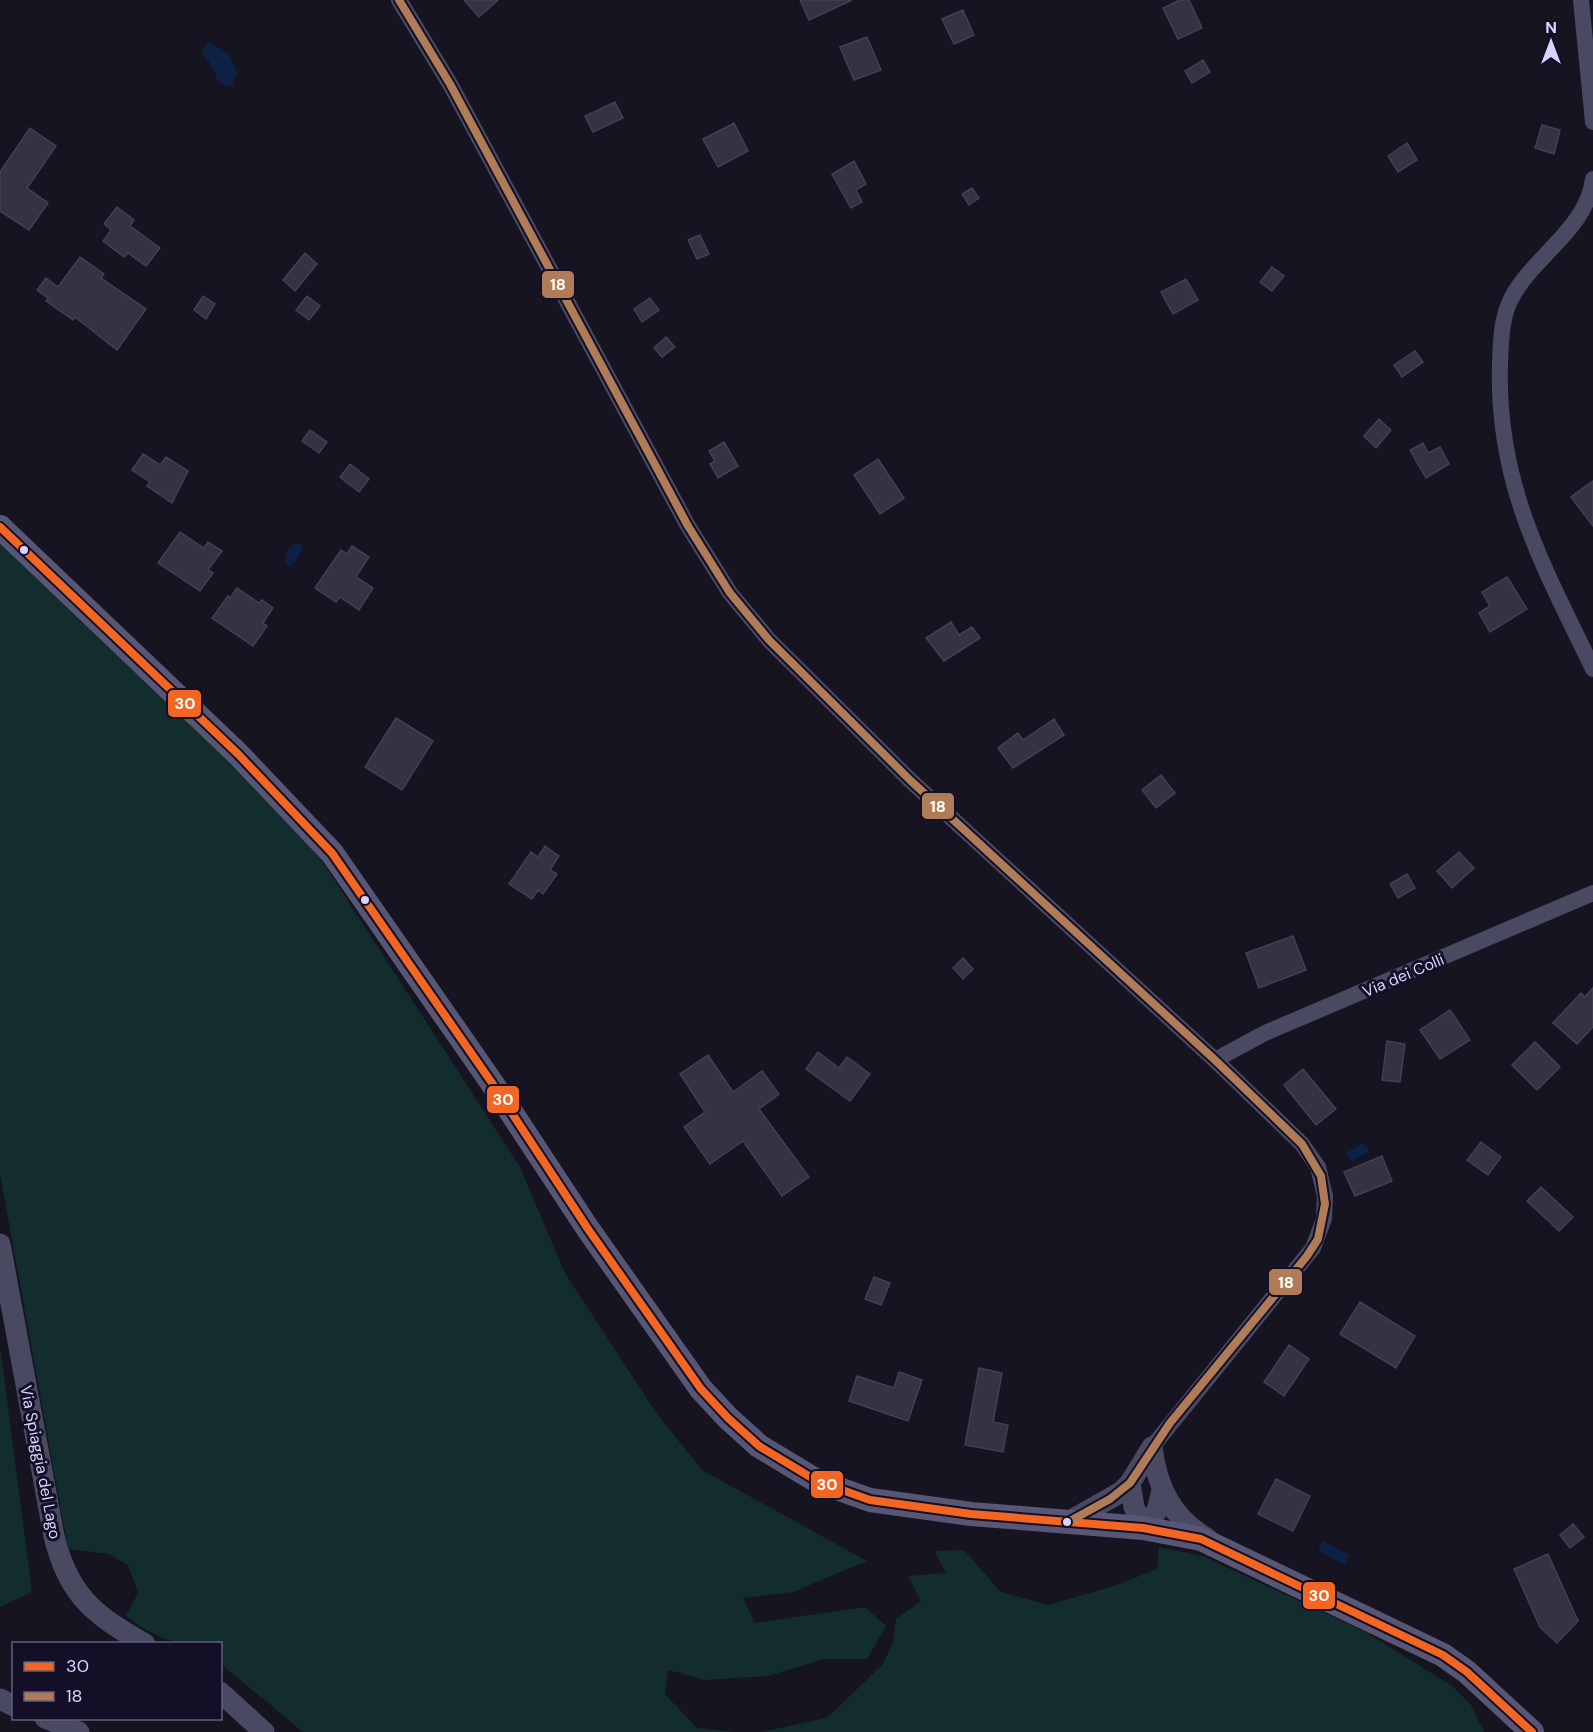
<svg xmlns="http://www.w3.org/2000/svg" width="1593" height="1732" viewBox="0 0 1593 1732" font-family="'DM Sans',sans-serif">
  <rect width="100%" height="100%" fill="#161421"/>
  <path fill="#132c2d" d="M0,540L261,791L315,850L520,1167L565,1273L657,1414L702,1470L867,1561L793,1592L743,1598L755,1623L865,1607L886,1626L867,1659H824L768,1676L705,1680L668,1670L665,1694L697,1728L732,1732H303L221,1664L220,1644C175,1643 164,1644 126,1616L138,1593L128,1565L109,1554L68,1549L0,1174Z
    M0,1346L32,1592L0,1607Z
    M1159,1547L1203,1556L1364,1631L1452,1686L1471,1705L1484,1732H762L827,1718L883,1664L893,1642L896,1619L921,1601L908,1576L946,1573L934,1551L964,1550L1001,1592L1048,1605L1114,1586L1157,1569Z"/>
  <path fill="#0d2144" d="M206,43H211L229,54L237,73L232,85L226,86L218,81L210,63L202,54Z
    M296,543L301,544V552L293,565L289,567L285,563L286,552Z
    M1364,1142L1370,1151L1351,1162L1346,1153Z
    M1323,1541L1350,1555L1345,1565L1318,1551Z"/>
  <path fill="#343243" stroke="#433f54" stroke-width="1.5" d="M464,0H498L479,17Z
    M800,0H852L809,20Z
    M1180,0H1189L1202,28L1178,39L1163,8Z
    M963,10L974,35L954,44L942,19Z
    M867,37L881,70L854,80L840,47Z
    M1203,60L1210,72L1192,83L1185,71Z
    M615,102L623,118L593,132L585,116Z
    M734,123L748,151L718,167L703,139Z
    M1542,125L1560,130L1554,154L1535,148Z
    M30,128L56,146L27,188L48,203L29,230L0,211V172Z
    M1407,143L1417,160L1398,172L1388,156Z
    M854,161L866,184L856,190L862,202L851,208L832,174Z
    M972,188L979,198L969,205L962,194Z
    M117,207L134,220L130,226L160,248L146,266L128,253L124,257L103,241L111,230L104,224Z
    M700,235L709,254L697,259L688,240Z
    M305,253L317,264L295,291L283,280Z
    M80,257L104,274L101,278L146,309L117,350L75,317L73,320L46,301L48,298L37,290L46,278L58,287Z
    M1272,267L1284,276L1272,291L1260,282Z
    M1186,279L1198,300L1173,314L1161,292Z
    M203,296L215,304L206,319L194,310Z
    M307,296L320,306L309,320L296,310Z
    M650,298L659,310L642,322L634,309Z
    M666,337L675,347L662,357L654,348Z
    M1415,351L1423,362L1402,377L1394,365Z
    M1379,419L1391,430L1376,448L1364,436Z
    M310,430L327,442L319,453L302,441Z
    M724,442L738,466L718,478L710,464L715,461L709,451Z
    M1423,443L1428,453L1440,447L1449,464L1426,478L1410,450Z
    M143,454L160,465L166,457L188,471L172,503L147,486L150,482L132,470Z
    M878,459L904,498L880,514L854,475Z
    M350,464L369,479L359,492L340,477Z
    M1593,481V526L1571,497Z
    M180,532L204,548L208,542L222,551L208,570L213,573L200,591L158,563Z
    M352,546L369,557L356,577L373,588L359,610L340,597L336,602L315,588L341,550L347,554Z
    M1507,577L1527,609L1490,632L1479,613L1490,606L1482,592Z
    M237,588L259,603L262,600L273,608L263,623L267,626L253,646L212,618L228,596L230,598Z
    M951,622L959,635L972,627L980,638L944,661L926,638Z
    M396,718L433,741L402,790L365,767Z
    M1054,719L1064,735L1013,768L998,748L1018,733L1023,740Z
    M1161,775L1175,793L1156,808L1142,790Z
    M545,846L559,856L550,870L557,874L543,894L538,890L532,899L509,884L531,852L538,857Z
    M1459,852L1474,868L1452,888L1437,871Z
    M1407,874L1415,888L1398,898L1390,884Z
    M1293,936L1306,970L1259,988L1246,953Z
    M963,958L973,969L963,979L953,968Z
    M1593,988V1027L1577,1044L1553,1023L1581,993L1585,997Z
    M1450,1010L1470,1040L1440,1059L1420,1030Z
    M1387,1041L1405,1044L1400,1082L1382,1080Z
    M1535,1042L1560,1067L1537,1090L1512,1065Z
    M818,1052L839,1068L847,1057L870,1074L850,1101L806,1069Z
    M708,1055L733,1092L762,1071L779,1094L759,1109L809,1177L782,1196L743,1141L710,1164L684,1127L705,1112L680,1074Z
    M1303,1069L1336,1109L1316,1125L1284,1085Z
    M1481,1142L1501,1157L1488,1175L1467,1160Z
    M1382,1156L1392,1181L1355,1196L1344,1172Z
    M1541,1187L1573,1217L1559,1231L1527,1201Z
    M874,1277L890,1283L881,1305L865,1299Z
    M1360,1302L1415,1336L1396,1368L1340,1334Z
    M1289,1345L1309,1359L1284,1396L1264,1382Z
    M979,1368L1002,1373L993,1422L1008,1425L1003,1452L965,1445Z
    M899,1372L922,1380L908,1421L849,1401L857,1376L894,1388Z
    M1276,1479L1310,1496L1293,1531L1258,1514Z
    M1573,1524L1584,1537L1570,1548L1560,1535Z
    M1548,1554L1578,1621L1557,1643L1540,1627L1514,1569Z"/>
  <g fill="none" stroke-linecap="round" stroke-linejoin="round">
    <path stroke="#4a4962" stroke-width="16" d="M399,0L450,84L688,526L730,593L769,640L911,781L1215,1060L1302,1144L1318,1167L1325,1196L1324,1219L1313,1248L1152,1447
      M1581,0L1593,122
      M1593,179C1587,228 1535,255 1512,297C1501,317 1501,341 1500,363C1496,484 1543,565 1593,669
      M1215,1060L1265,1033L1593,893"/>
    <path stroke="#4a4962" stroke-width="21" d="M0,1244L54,1536C68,1595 94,1615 145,1644
      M1152,1447C1157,1488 1172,1518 1208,1539
      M1130,1483L1134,1507L1143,1528L1157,1511L1162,1490
      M1070,1521L1121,1492L1130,1483L1152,1447
      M220,1692L264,1732
      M0,1699L14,1706
      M45,1718L79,1732"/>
    <path stroke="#575674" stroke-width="24" d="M0,527L238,754L332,853L492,1083L588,1229L701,1389L728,1418L759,1446L817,1481L870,1500L971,1514L1143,1528L1201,1539L1443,1655L1467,1672L1532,1732"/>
    <g stroke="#130f26" stroke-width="12">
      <path id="bus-1" d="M0,527L238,754L332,853L492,1083L588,1229L701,1389L728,1418L759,1446L817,1481L870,1500L971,1514L1143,1528L1201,1539L1443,1655L1467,1672L1532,1732"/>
    </g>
    <g stroke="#130f26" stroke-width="12">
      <path id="bus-2" d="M399,0L450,84L688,526L730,593L769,640L911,781L1215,1060L1302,1144L1321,1176L1325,1204L1318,1239L1307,1256L1170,1423L1130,1483L1110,1499L1070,1521"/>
    </g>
    <use href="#bus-1" stroke="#f26522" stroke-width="8"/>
    <use href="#bus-2" stroke="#b07c57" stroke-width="8"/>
  </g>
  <g fill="#d9d4ff" stroke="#130f26" stroke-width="2">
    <circle cx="24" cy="550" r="5"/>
    <circle cx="365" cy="900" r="5"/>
    <circle cx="1067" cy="1522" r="5"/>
  </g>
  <g text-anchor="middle" stroke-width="6" stroke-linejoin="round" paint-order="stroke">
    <g font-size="16" fill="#d9d4ff" stroke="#130f26">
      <text transform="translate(1403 975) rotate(-23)" y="6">Via dei Colli</text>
      <text transform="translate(41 1462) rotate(79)" y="6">Via Spiaggia del Lago</text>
    </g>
  </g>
  <g stroke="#130f26" stroke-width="2">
    <rect x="541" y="270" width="34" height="29" rx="6" fill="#b07c57"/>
    <rect x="167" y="689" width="35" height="29" rx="6" fill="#f26522"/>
    <rect x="921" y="792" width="34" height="28" rx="6" fill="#b07c57"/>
    <rect x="486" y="1085" width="34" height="29" rx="6" fill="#f26522"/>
    <rect x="1268" y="1268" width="35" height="28" rx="6" fill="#b07c57"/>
    <rect x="810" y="1470" width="34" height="29" rx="6" fill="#f26522"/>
    <rect x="1302" y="1581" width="34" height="29" rx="6" fill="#f26522"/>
  </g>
  <g font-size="16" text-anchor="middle" font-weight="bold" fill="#fff">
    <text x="558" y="290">18</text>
    <text x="185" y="709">30</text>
    <text x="938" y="812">18</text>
    <text x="503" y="1105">30</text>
    <text x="1286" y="1288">18</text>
    <text x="827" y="1490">30</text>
    <text x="1319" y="1601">30</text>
  </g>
  <rect x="12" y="1642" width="210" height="78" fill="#130f26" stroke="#625e7d" stroke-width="1.5"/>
  <rect x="24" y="1662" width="30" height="9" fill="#f26522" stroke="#625e7d" stroke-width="1.5"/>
  <text x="66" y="1672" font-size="18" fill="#d9d4ff">30</text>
  <rect x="24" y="1692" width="30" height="9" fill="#b07c57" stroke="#625e7d" stroke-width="1.5"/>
  <text x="66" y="1702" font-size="18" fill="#d9d4ff">18</text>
  <g transform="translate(1551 42)" stroke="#130f26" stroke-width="4.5" paint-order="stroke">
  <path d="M0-4.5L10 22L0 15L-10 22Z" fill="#d9d4ff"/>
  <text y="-9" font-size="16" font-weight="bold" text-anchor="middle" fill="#d9d4ff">N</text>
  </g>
</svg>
